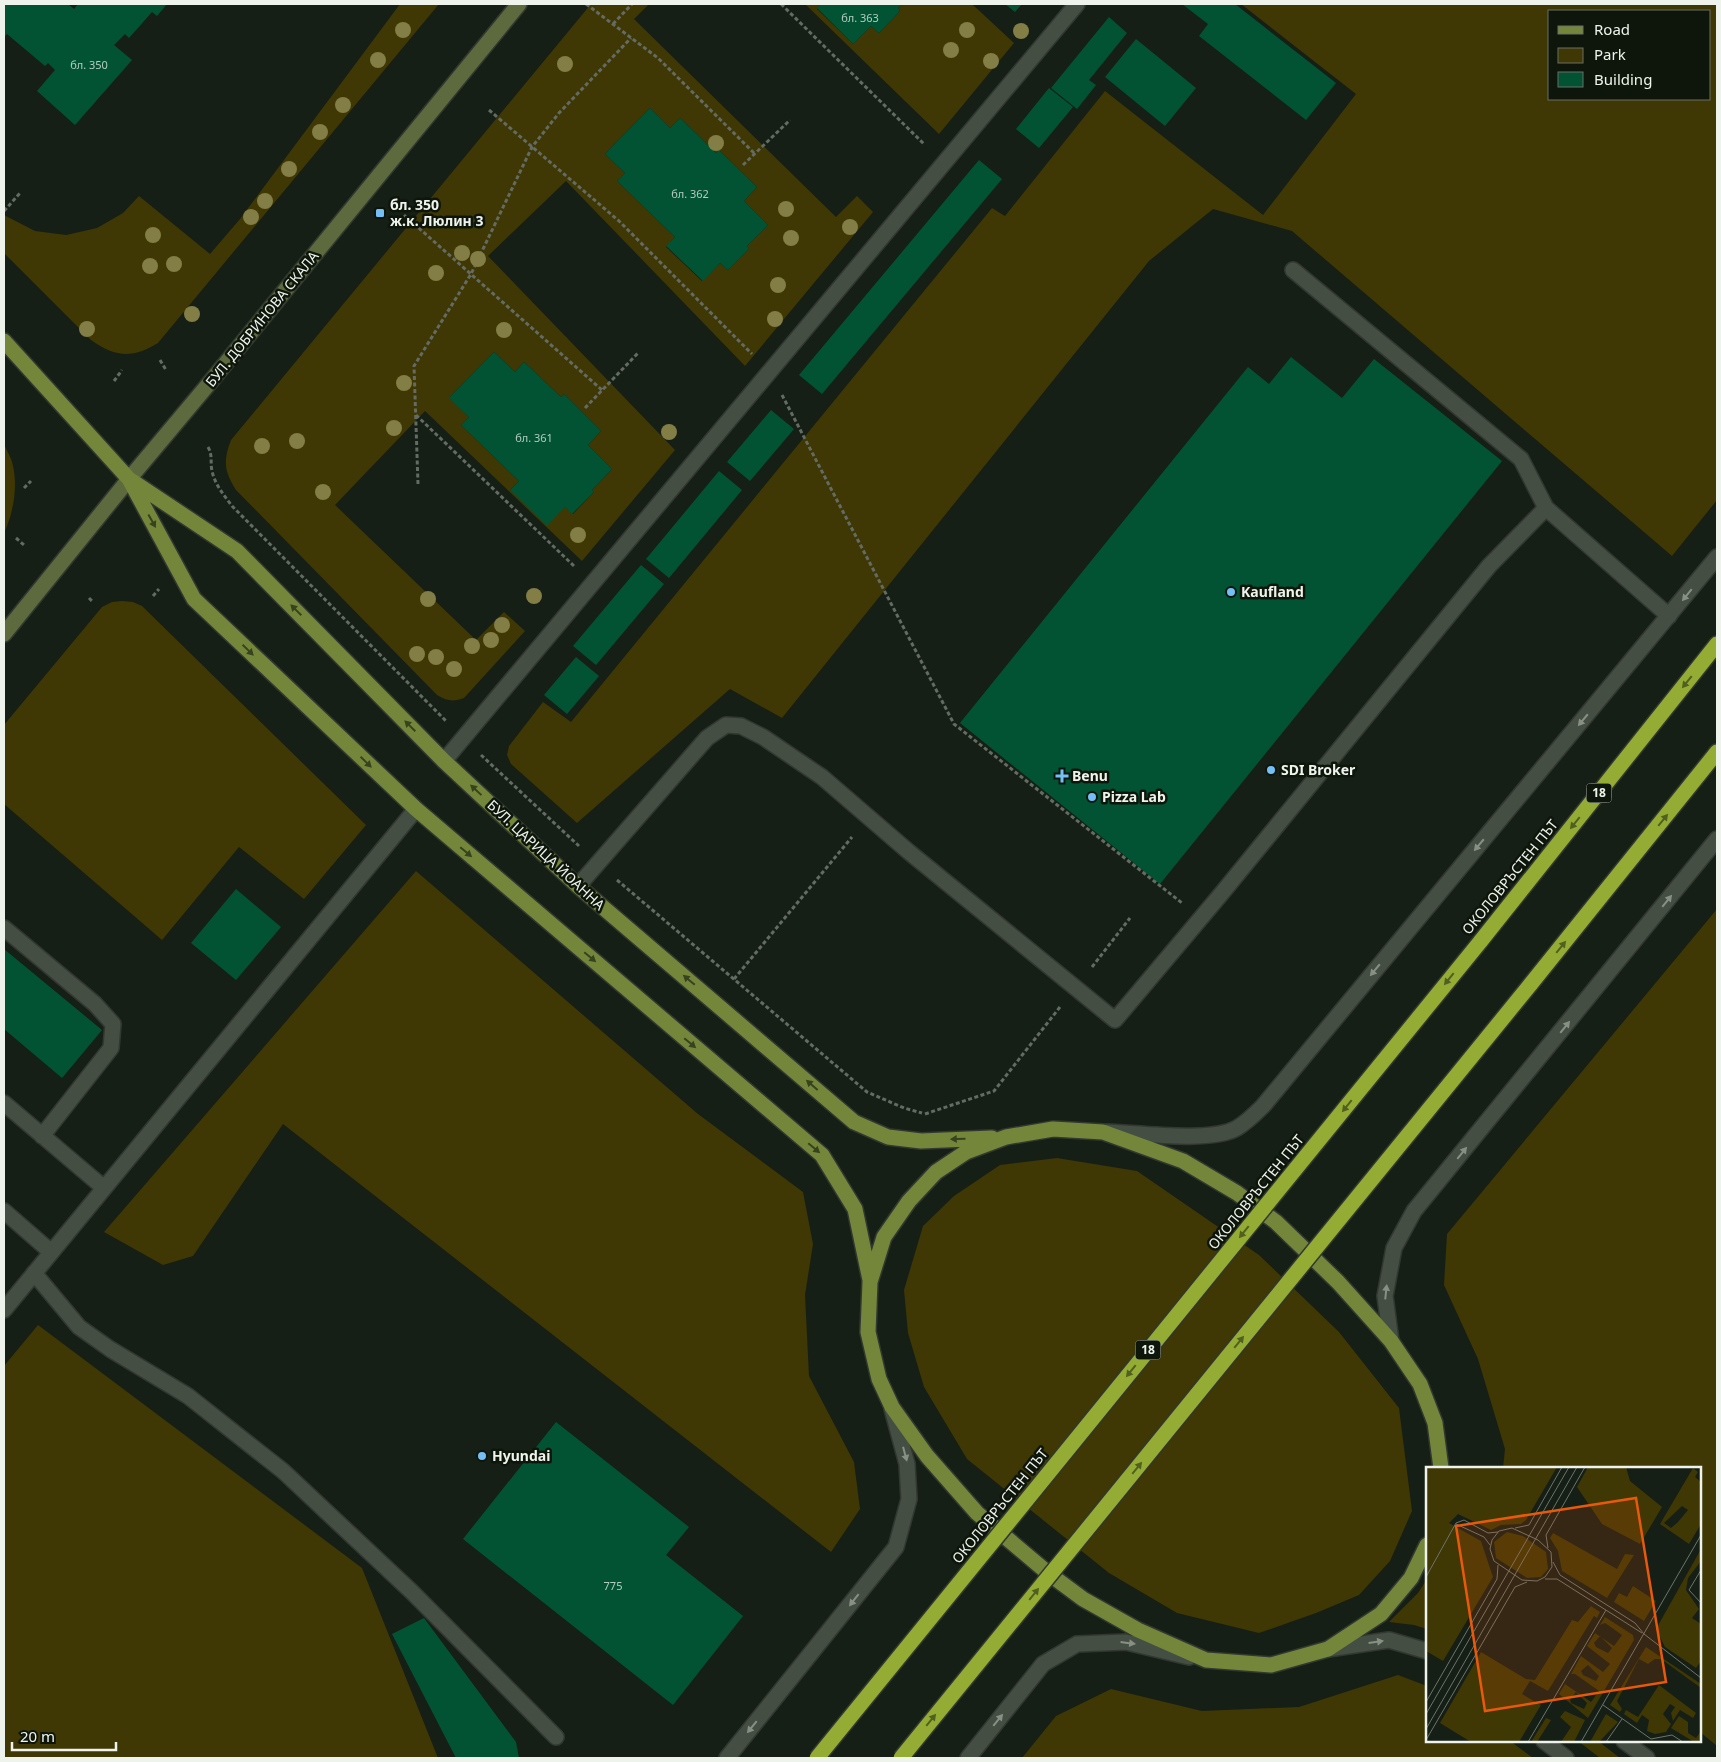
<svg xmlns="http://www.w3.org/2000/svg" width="1721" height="1762" viewBox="0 0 1721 1762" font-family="'Noto Sans',sans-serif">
  <rect width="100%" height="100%" fill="#161f15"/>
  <path fill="#3f3704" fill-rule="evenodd" d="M400,4H439L158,343C132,359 115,357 91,340L4,253V215L35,231L66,235L97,228L123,213L139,196L210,254L240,219Z
    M591,4H649L634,19L836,217L857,196L873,212L745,366L566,181L488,256L675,450L582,561L425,411L335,505L476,640L504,612L525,631L464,698C454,702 446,701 437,695L236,490C224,471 223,461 231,440ZM650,108L670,128L680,118L716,153L720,151L757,187L744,201L768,225L747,246L749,249L728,270L720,263L702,281L666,247L675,237L617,181L625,173L605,154ZM494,352L515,372L524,362L561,397L564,394L601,431L588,445L612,469L592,490L594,492L573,514L565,507L510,490L519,481L461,425L469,417L450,397Z
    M805,4H821L817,9L853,44L871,26L879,33L900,11L898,8L903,4H972L1014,43L939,134Z
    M1241,4H1717V500L1672,556L1292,231L1213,209L1149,261L782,718L730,689L577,823L511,764L507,755L509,746L543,702L571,722L992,208L1005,216L1105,91L1263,215L1356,94ZM1550,11H1710V99H1550Z
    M4,444C7,451 12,459 13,466C18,488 13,514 4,533Z
    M122,601L133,602L142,606L366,825L304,899L239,847L162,940L4,804V725L102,607L112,602Z
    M416,871L698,1114L803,1192L813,1244L805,1295L809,1376L854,1462L860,1509L831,1552L283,1124L193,1256L163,1265L104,1232Z
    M1717,909V1746L1700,1732V1468H1503L1505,1449L1478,1359L1444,1285L1447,1234Z
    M1057,1158L1137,1171L1259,1255L1339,1332L1399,1408L1412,1511L1390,1561L1359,1595L1316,1613L1259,1633L1177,1613L1109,1573L967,1459L924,1387L908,1333L904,1290L923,1226L954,1196L1000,1165Z
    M38,1325L362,1568L438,1758H4V1366Z
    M1427,1579V1629L1414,1625L1389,1622L1418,1593Z
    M1398,1675L1427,1686V1741H1510L1533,1758H1022L1056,1716L1111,1689L1202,1711L1299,1707Z
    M1578,1741H1598L1620,1758H1600Z"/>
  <path fill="#025334" d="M4,4H68L74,9L78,4H167L157,16L152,12L129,38L125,34L114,45L132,60L75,125L37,91L55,70L48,63L45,66L7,34L4,37Z
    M821,4H903L898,8L900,11L879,33L871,26L853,44L817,8Z
    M1005,4H1022L1015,12Z
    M1182,4H1235L1336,83L1306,120L1199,36L1208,24Z
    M1109,17L1127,33L1089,80L1096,85L1077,109L1051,88Z
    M1136,39L1196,88L1165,126L1105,77Z
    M1049,88L1073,107L1039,148L1016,129Z
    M650,108L670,128L680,118L716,153L719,150L757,187L744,201L768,225L747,246L749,249L728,270L720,263L703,281L666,246L675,237L617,181L625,173L605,154Z
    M979,160L1002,179L822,394L799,375Z
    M494,352L515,372L524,362L561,397L564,394L601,431L588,445L612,469L592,490L594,492L572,514L565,507L547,526L510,490L519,481L461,425L469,417L449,398Z
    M1291,357L1342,398L1374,359L1502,461L1160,884L960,723L1248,367L1269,384Z
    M771,410L794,429L750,481L727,462Z
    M719,471L742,490L669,578L646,559Z
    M641,565L664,584L596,665L573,646Z
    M576,657L599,676L567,714L544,695Z
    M236,889L281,927L236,980L191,943Z
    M4,949L102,1030L62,1078L4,1029Z
    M556,1422L689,1527L666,1555L743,1616L673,1705L463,1539Z
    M424,1618L516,1742L519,1758H456L392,1634Z"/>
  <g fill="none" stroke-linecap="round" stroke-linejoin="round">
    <g stroke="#323831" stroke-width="18">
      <path id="lane" d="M1293,270L1521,459L1546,508L1669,616
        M578,886L707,738L726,725L741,726L763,737L822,777L909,852L1115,1020L1222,893L1489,566L1546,508
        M4,928L95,1004L113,1024L111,1048L42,1136
        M4,1103L104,1188
        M4,1211L51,1252
        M34,1273L79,1327L110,1349L188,1396L283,1471L412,1592L556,1737
        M4,1310L416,809"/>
    </g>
    <g stroke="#323831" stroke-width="18">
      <path id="street" d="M444,761L1077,4
        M1107,1132C1138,1133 1211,1143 1237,1128C1247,1122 1255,1114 1263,1106L1717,557
        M1391,1341L1385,1296L1394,1248L1414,1211L1717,839
        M1328,1649L1389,1640L1427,1651
        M1544,1741L1566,1758
        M1624,1741L1647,1758
        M727,1758L896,1547L909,1499L907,1464L892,1409
        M968,1758L1043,1664L1077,1644L1126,1642L1189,1657"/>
    </g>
    <g stroke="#323831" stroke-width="18">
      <path id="secondary" d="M4,634L129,479L212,380L519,4"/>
    </g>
    <g stroke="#323831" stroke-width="18">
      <path id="primary" d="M4,341L129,479L194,599L416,809L822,1155L855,1209L870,1280
        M132,481L237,551L444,761L578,886L854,1122L888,1137L921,1141L992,1138
        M1427,1545L1411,1578L1381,1614L1328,1649L1271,1665L1206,1660L1138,1630L1083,1599L1048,1573L977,1513L927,1456L892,1407L879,1379L868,1332L870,1282L884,1237L909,1201L936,1172L966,1152L1006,1137L1053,1129L1103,1132L1183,1161L1237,1193L1276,1222L1338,1282L1391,1341L1420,1384L1435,1423L1441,1468"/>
    </g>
    <g stroke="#323831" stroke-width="18">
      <path id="highway" d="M1480,942L1717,644
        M1530,985L1717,752"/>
    </g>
    <path stroke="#636b62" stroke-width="3" stroke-dasharray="4 2.5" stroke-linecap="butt" d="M586,4L658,58L755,154
      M781,4L925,145
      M613,24L632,4
      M489,110L619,221L752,354
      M743,165L790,120
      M4,211L20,193
      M404,215L602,390
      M160,360L166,370
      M114,381L122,370
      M782,395L954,724L1182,903
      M585,408L639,352
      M416,415L574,566
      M208,447C213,456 210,462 212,471C215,485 224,495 232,506L446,721
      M418,484L414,366L471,274L532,147L559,113L631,38
      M24,488L31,481
      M16,538L24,545
      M153,596L159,589
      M89,598L92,601
      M481,755L579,846
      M617,880L867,1092L904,1108L922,1113
      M1092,967L1130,918
      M734,979L852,837
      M925,1114L994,1091L1060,1007"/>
    <use href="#lane" stroke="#444e42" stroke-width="15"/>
    <use href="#street" stroke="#444e42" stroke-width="15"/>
    <use href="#secondary" stroke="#5c6a3e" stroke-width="15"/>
    <use href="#primary" stroke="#74863a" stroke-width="15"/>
    <use href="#highway" stroke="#94ab34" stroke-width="15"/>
    <g stroke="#323831" stroke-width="18" stroke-linecap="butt">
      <path id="highway-bridge" d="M817,1758L1480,942
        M901,1758L1530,985"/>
    </g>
    <use href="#highway-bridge" stroke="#94ab34" stroke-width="15"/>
  </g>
  <g fill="#827e45">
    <circle cx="403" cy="30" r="8"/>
    <circle cx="967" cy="30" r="8"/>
    <circle cx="1021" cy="31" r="8"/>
    <circle cx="951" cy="50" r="8"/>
    <circle cx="378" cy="60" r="8"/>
    <circle cx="991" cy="61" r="8"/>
    <circle cx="565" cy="64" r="8"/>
    <circle cx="343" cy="105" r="8"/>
    <circle cx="320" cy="132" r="8"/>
    <circle cx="716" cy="143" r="8"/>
    <circle cx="289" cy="169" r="8"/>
    <circle cx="265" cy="201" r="8"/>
    <circle cx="786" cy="209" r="8"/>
    <circle cx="251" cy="217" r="8"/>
    <circle cx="850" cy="227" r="8"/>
    <circle cx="153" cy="235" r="8"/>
    <circle cx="791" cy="238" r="8"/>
    <circle cx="462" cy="253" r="8"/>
    <circle cx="478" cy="259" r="8"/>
    <circle cx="174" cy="264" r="8"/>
    <circle cx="150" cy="266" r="8"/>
    <circle cx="436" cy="273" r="8"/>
    <circle cx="778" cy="285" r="8"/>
    <circle cx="192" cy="314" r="8"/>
    <circle cx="775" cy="319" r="8"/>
    <circle cx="87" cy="329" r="8"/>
    <circle cx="504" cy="330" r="8"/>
    <circle cx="404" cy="383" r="8"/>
    <circle cx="394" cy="428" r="8"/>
    <circle cx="669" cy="432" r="8"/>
    <circle cx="297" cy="441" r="8"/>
    <circle cx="262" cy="446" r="8"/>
    <circle cx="323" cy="492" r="8"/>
    <circle cx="578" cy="535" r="8"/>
    <circle cx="534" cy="596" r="8"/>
    <circle cx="428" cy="599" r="8"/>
    <circle cx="502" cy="625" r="8"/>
    <circle cx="491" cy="640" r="8"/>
    <circle cx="472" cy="646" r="8"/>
    <circle cx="417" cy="654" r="8"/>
    <circle cx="436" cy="657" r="8"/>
    <circle cx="454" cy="669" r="8"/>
  </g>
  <defs><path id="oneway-solid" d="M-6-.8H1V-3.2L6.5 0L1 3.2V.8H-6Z" transform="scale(1.25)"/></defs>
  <g fill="#37431e">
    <use href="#oneway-solid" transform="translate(152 521) rotate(61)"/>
    <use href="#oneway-solid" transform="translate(296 610) rotate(-135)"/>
    <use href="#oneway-solid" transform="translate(248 650) rotate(44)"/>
    <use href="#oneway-solid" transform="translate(410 726) rotate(-135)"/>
    <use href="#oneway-solid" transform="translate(366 762) rotate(44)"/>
    <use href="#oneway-solid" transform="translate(476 790) rotate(-137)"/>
    <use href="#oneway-solid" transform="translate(466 852) rotate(40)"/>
    <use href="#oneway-solid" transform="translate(590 957) rotate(40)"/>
    <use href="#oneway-solid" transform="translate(689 980) rotate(-140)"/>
    <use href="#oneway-solid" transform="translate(690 1043) rotate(40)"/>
    <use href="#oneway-solid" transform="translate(812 1085) rotate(-139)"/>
    <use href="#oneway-solid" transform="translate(958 1139) rotate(178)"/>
    <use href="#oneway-solid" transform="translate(814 1148) rotate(40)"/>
  </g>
  <g fill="#889086">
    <use href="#oneway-solid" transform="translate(1687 595) rotate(129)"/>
    <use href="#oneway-solid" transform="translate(1583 720) rotate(130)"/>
    <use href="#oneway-solid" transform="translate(1479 845) rotate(130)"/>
    <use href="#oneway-solid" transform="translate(1667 901) rotate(-51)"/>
    <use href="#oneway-solid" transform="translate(1375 970) rotate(130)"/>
    <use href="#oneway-solid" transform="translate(1565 1027) rotate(-51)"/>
    <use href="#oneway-solid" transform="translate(1462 1153) rotate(-51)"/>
    <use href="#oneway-solid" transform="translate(1386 1292) rotate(-84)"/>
    <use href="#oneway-solid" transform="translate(905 1454) rotate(75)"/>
    <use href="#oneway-solid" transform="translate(854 1600) rotate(128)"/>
    <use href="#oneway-solid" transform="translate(1376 1642) rotate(-8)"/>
    <use href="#oneway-solid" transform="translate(1128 1643) rotate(7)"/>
    <use href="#oneway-solid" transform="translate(998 1720) rotate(-51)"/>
    <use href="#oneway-solid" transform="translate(752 1727) rotate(129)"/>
  </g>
  <g fill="#516020">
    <use href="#oneway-solid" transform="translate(1687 682) rotate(129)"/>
    <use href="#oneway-solid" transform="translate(1663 820) rotate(-51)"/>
    <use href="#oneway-solid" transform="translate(1575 823) rotate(129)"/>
    <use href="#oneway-solid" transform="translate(1561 947) rotate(-51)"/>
    <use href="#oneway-solid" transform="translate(1449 979) rotate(129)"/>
    <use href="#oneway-solid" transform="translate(1347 1106) rotate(129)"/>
    <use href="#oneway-solid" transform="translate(1244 1232) rotate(129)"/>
    <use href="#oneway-solid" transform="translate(1239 1342) rotate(-51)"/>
    <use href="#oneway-solid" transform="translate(1131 1371) rotate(129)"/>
    <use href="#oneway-solid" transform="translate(1137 1468) rotate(-51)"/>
    <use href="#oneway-solid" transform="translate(1034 1594) rotate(-51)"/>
    <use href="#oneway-solid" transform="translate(931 1720) rotate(-51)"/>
  </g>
  <g fill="#74c0f6" stroke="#0e160c" stroke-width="2">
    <rect x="375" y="208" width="10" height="10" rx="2.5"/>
    <circle cx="1231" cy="592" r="5"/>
    <circle cx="1271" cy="770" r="5"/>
    <path d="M1059.5 768.5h5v5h5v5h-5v5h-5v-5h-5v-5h5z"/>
    <circle cx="1092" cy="797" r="5"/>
    <circle cx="482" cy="1456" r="5"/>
  </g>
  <g text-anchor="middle" stroke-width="5" stroke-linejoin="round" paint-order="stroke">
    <g font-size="11" fill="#b3ccbe">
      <text x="860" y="22">бл. 363</text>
      <text x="89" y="69">бл. 350</text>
      <text x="690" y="198">бл. 362</text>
      <text x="534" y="442">бл. 361</text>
      <text x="613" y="1590">775</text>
    </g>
    <g fill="#0e160c" stroke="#abb1a9" stroke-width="1">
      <rect x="1586.5" y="783.5" width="25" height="19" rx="4"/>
      <rect x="1135.5" y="1340.5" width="25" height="19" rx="4"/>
    </g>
    <g font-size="12" font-weight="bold" fill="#eef4ec">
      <text x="1599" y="797">18</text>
      <text x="1148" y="1354">18</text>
    </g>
    <g font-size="14" font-weight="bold" fill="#eef4ec" stroke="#0e160c" text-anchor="start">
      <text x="390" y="210">бл. 350<tspan x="390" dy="16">ж.к. Люлин 3</tspan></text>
      <text x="1241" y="597">Kaufland</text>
      <text x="1281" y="775">SDI Broker</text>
      <text x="1072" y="781">Benu</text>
      <text x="1102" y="802">Pizza Lab</text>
      <text x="492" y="1461">Hyundai</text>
    </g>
    <g font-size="14" fill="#eef4ec" stroke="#0e160c">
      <text transform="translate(262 319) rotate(-51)" y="5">БУЛ. ДОБРИНОВА СКАЛА</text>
      <text transform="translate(546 855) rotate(43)" y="5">БУЛ. ЦАРИЦА ЙОАННА</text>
      <text transform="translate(1510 877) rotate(-51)" y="5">ОКОЛОВРЪСТЕН ПЪТ</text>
      <text transform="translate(1256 1192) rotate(-51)" y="5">ОКОЛОВРЪСТЕН ПЪТ</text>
      <text transform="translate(1000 1506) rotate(-51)" y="5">ОКОЛОВРЪСТЕН ПЪТ</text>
    </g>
  </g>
  <g transform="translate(1426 1467)">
    <rect width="275" height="275" fill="#161f15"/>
    <path d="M0,0H131L100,53L95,57L75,58L65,63L32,47L23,56L55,74L67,110L17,194L0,184ZM162,0H200L204,14L236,40L214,77L176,57L151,20ZM267,1L272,5L269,10L275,15V57L263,77L234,57ZM256,39L262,43L252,55L245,61L238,56ZM81,65L97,69L120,85L122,102L115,110L101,111L70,91L68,75ZM127,66L191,102L199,87L208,88L181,131L136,104L132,84L124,71ZM275,82V94L262,111L260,123L273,142L266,151L275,157V194L270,201L239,180L230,162ZM207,119L230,134L218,154L188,135L193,126L201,130ZM165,139L174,145L171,151L168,149L122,224L104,214L96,227L115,238L93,275H45L14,256L55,185L100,212L109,213L146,153L152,155ZM179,150L207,168L208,173L162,251L133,227L139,217L165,235L173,224L149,207H145L155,189L177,205L184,197L161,179L169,166L188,179L196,168L179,156L174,158ZM174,169L186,181L182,186L170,180L168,176ZM162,198L173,209L170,214L157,208L155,204ZM150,225L161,236L158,242L145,236L144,232ZM220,180L275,217V221L235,192H229L222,197L213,192L191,234L196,242L194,245L184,238ZM233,218L270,246L267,251L254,243L247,254L245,246L249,240L244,237L237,247L245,257L240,265L229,267L221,264L223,253L216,248L211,256L198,247L200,243L212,250ZM139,244L159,253L148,275H135L145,260L134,250ZM180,247L192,255L173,275H164ZM253,249L262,255V266L270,271L275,264V275H268L245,261ZM120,251L125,253L111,275H105Z" fill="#3f3704" fill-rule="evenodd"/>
    <path fill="none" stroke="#6c746b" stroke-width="1" d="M30,57L58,70L64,78M86,61L112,73L125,85L126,100L119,110L111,114L96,113L68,94L64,82L66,73L73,64ZM89,61L103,58L136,0M122,81L120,68L159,0M127,95L134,108L209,156L218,167L275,211M275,103L263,123L275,136M0,110L30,56L38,53L62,66L72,65M119,112H131L216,166M0,235L71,112L72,98M177,238L225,272L246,268L257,275M0,247L143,0M0,262L151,0M0,273L89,120L101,115M102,275L180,143M155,275L275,68M180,275L196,252"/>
    <path fill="#e8590c" fill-opacity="0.15" stroke="#e8590c" stroke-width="2.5" d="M210,31L240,215L59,244L30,59Z"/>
    <rect width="275" height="275" fill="none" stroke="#eef4ec" stroke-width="2.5"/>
  </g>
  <rect width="1721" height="1762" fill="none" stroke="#eef4ec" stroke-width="10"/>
  <rect x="1548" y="10" width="162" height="90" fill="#0e160c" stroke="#686f66"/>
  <rect x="1558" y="26" width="25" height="8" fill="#74863a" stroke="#686f66"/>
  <text x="1594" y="35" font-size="15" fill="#eef4ec">Road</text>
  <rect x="1558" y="48" width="25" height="15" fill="#3f3704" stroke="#686f66"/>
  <text x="1594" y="60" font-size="15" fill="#eef4ec">Park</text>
  <rect x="1558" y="72" width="25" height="15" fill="#025334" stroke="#686f66"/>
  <text x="1594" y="85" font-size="15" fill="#eef4ec">Building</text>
  <path d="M12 1742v8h104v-8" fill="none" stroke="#eef4ec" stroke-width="2.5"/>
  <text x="20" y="1742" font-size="15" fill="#eef4ec" stroke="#0e160c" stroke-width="4" paint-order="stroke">20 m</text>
</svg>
